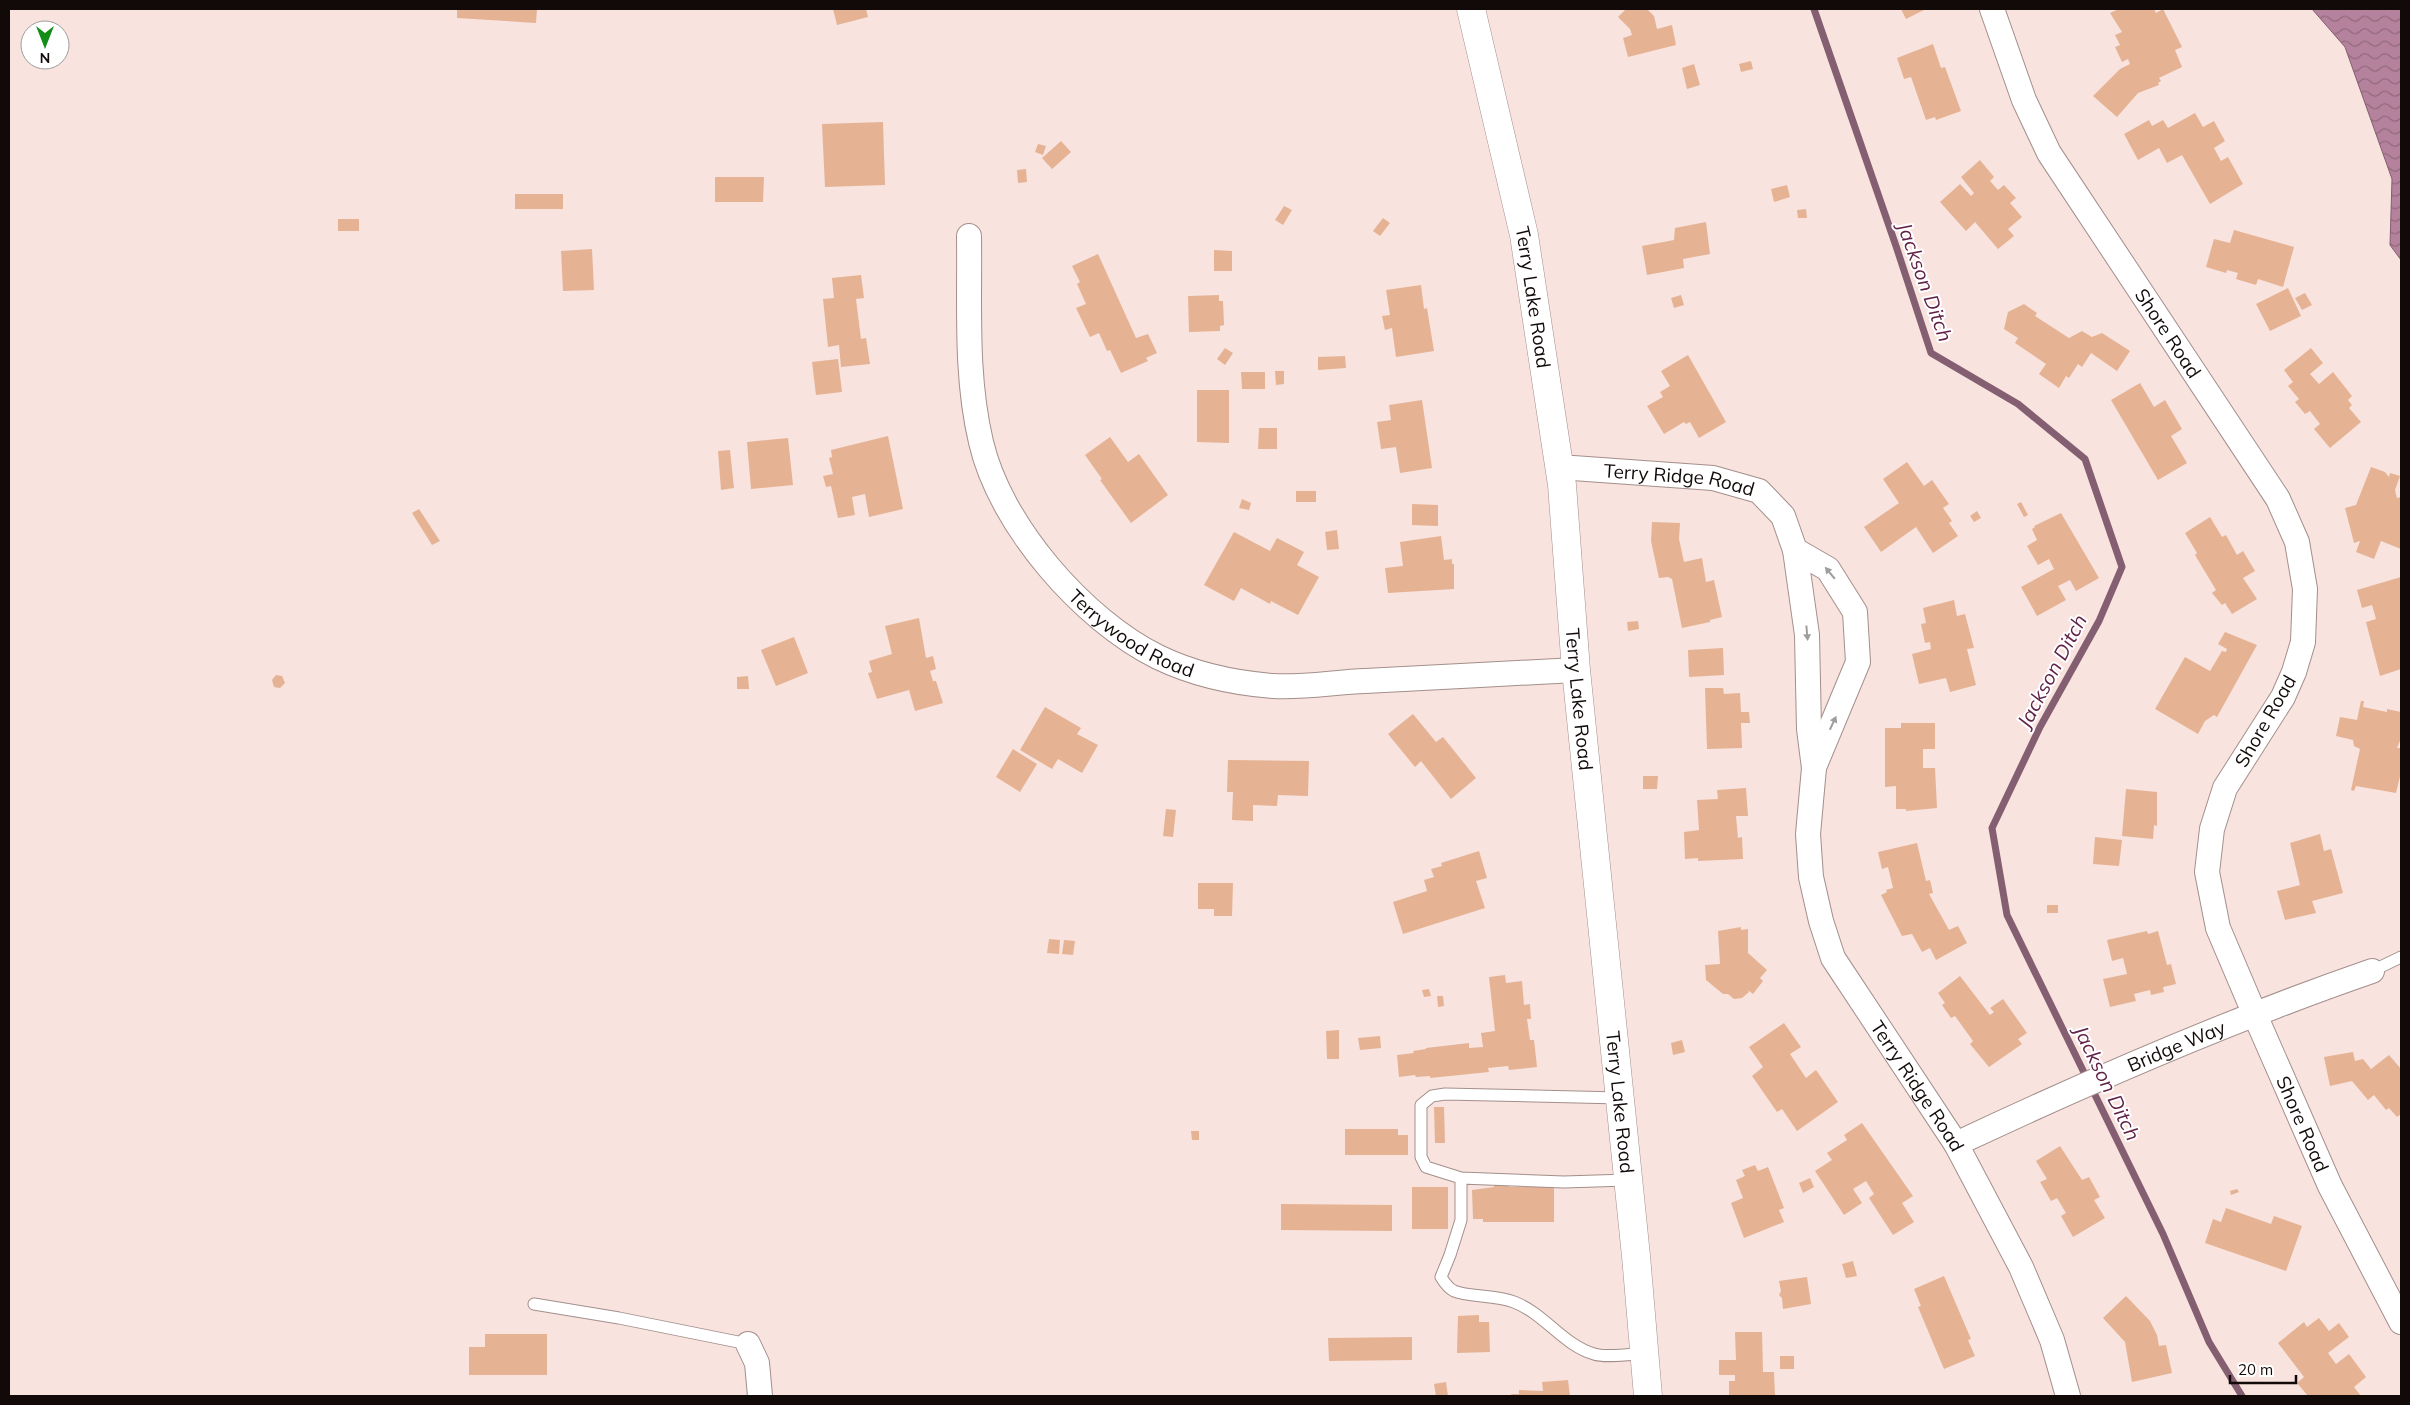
<svg xmlns="http://www.w3.org/2000/svg" width="2410" height="1405" viewBox="0 0 2410 1405" font-family="Mulish,sans-serif">
  <defs>
    <pattern id="water-waves" width="16" height="10" patternUnits="userSpaceOnUse" patternTransform="scale(1.25)"><rect width="16" height="10" fill="#b5829d"/><path d="M0 5q4-4 8 0t8 0" fill="none" stroke="#92697e"/></pattern>
  </defs>
  <rect width="100%" height="100%" fill="#f8e3de"/>
  <path fill="url(#water-waves)" stroke="#845e71" d="M2312,9H2401V260L2390,245L2392,179L2345,47Z"/>
  <g fill="none" stroke-linecap="round" stroke-linejoin="round">
    <path stroke="#845e71" stroke-width="7" d="M1814,9L1896,246L1931,353L2018,404L2085,459L2122,567L2099,621L2040,727L1992,828L2007,915L2163,1234L2209,1342L2242,1396"/>
  </g>
  <path fill="#e5b394" d="M457,9H537L536,23L457,18Z
    M833,9H866L868,17L837,25Z
    M1626,9H1647L1654,16L1657,29L1672,25L1676,45L1628,57L1623,38L1632,35L1630,29L1618,17Z
    M1901,9H1926L1906,19Z
    M2119,9H2154L2156,13L2163,9L2182,47L2175,50L2182,67L2159,78L2161,81L2158,83L2159,85L2138,93L2117,117L2093,96L2120,69L2130,64L2128,59L2122,62L2115,47L2120,45L2115,35L2122,32L2110,13Z
    M1933,44L1941,68L1945,67L1961,111L1936,120L1935,117L1926,120L1911,77L1904,79L1897,58Z
    M1751,61L1753,69L1741,72L1739,64Z
    M1694,64L1700,85L1687,89L1682,68Z
    M2195,113L2203,127L2214,121L2225,141L2214,148L2221,161L2228,157L2243,184L2210,204L2182,155L2167,163L2159,148L2138,160L2124,134L2149,120L2152,126L2163,120L2168,128Z
    M883,122L885,185L825,187L822,124Z
    M1061,141L1071,152L1052,169L1042,158Z
    M1038,144L1046,146L1043,155L1035,152Z
    M1980,160L1994,177L1990,181L1998,190L2004,185L2016,198L2010,203L2022,217L2008,229L2014,236L1998,249L1975,222L1966,231L1940,202L1960,184L1971,196L1974,193L1961,177Z
    M1026,169L1027,182L1018,183L1017,170Z
    M715,177H764L763,202H715Z
    M1787,185L1790,197L1774,202L1771,189Z
    M515,194H563V209H515Z
    M1284,206L1292,210L1283,225L1275,220Z
    M1806,209L1807,218H1798L1797,210Z
    M1383,218L1390,223L1380,236L1373,231Z
    M338,219H359V231H338Z
    M1706,222L1710,254L1683,259L1684,268L1647,275L1642,246L1674,240L1675,228Z
    M2234,230L2294,247L2283,287L2258,279L2256,285L2236,279L2238,273L2227,270L2226,273L2206,267L2214,239L2230,243Z
    M592,249L594,290L563,291L561,251Z
    M1214,250L1232,251V271H1214Z
    M1098,254L1136,338L1148,334L1157,353L1146,358L1148,361L1121,373L1110,350L1107,351L1099,333L1090,337L1076,308L1086,304L1077,284L1080,282L1072,266Z
    M861,275L864,298L856,299L861,339L866,338L870,364L841,367L839,345L828,347L823,299L834,298L832,278Z
    M1421,285L1424,309L1427,308L1434,351L1396,357L1392,328L1385,330L1382,316L1390,315L1386,290Z
    M2288,288L2301,316L2270,331L2256,304Z
    M2305,293L2312,305L2302,310L2295,298Z
    M1219,295V301H1223L1224,325L1220,326V331L1189,332L1188,296Z
    M1681,295L1684,305L1674,308L1671,298Z
    M2024,304L2037,313L2035,316L2069,338L2082,331L2092,337L2102,333L2130,351L2117,371L2091,353L2082,367L2078,364L2069,378L2066,376L2059,388L2039,374L2046,364L2015,343L2018,338L2004,329L2008,312Z
    M1225,348L1233,353L1225,365L1217,359Z
    M2311,348L2323,363L2310,374L2319,384L2333,372L2352,396L2348,400L2352,405L2349,408L2361,422L2330,448L2314,429L2320,424L2310,411L2305,414L2295,402L2299,399L2288,386L2293,382L2284,370Z
    M1688,355L1726,422L1699,438L1690,422L1686,424L1684,422L1664,434L1647,406L1663,397L1660,392L1670,386L1661,371Z
    M1345,356L1346,368L1318,370V357Z
    M838,359L842,392L816,395L812,362Z
    M1275,371H1284V384L1276,385Z
    M1241,372H1265V389H1242Z
    M2140,383L2154,407L2165,400L2182,429L2171,436L2187,463L2158,480L2111,400Z
    M1197,390H1229V443L1197,442Z
    M1422,400L1432,468L1400,473L1396,447L1381,449L1377,422L1391,420L1389,405Z
    M1259,428H1277V449H1258Z
    M888,436L903,509L869,517L865,494L852,497L855,515L838,518L831,486L826,487L823,476L833,474L829,458L832,457L831,450Z
    M1110,437L1128,462L1139,454L1168,495L1131,523L1100,480L1102,479L1085,455Z
    M788,438L793,485L751,489L747,442Z
    M730,450L734,488L721,490L718,451Z
    M1907,462L1924,486L1932,480L1949,504L1943,508L1952,521L1949,523L1958,536L1933,553L1916,527L1881,552L1864,527L1899,503L1883,479Z
    M2371,467L2385,472L2389,477L2390,473L2400,476L2395,490L2397,498L2401,497V549L2381,541L2374,559L2356,552L2360,541L2354,543L2345,508L2356,505Z
    M1296,491H1316V502H1296Z
    M1242,499L1251,503L1249,510L1239,508Z
    M2021,502L2028,515L2024,517L2017,504Z
    M1412,504L1438,505V526L1412,525Z
    M419,509L440,541L432,545L412,513Z
    M1977,511L1981,518L1974,522L1970,516Z
    M2061,513L2099,578L2076,591L2070,580L2058,586L2066,600L2037,616L2021,587L2054,569L2049,559L2038,565L2027,546L2037,540L2032,529L2035,527L2034,526Z
    M2210,517L2222,537L2226,535L2237,555L2243,551L2255,571L2243,578L2257,599L2232,614L2225,603L2222,605L2212,593L2216,590L2195,555L2197,553L2185,533Z
    M1652,522L1680,523L1679,539L1684,562L1702,558L1706,582L1714,580L1722,617L1710,620V622L1682,628L1672,579L1668,577L1659,578L1651,541Z
    M1337,530L1339,549L1327,550L1325,532Z
    M1234,532L1270,551L1277,538L1304,552L1297,565L1319,577L1298,615L1271,601L1270,604L1241,588L1234,601L1204,585Z
    M1441,536L1444,560L1452,559V564H1454V589L1388,593L1385,568L1403,566L1400,542Z
    M2401,577V669L2380,676L2366,622L2376,619L2372,605L2362,608L2357,590Z
    M1954,600L1957,616L1965,614L1974,648L1967,649L1976,685L1950,692L1946,678L1919,684L1912,654L1931,649L1930,642L1925,643L1921,624L1926,623L1923,608Z
    M919,618L926,658L933,656L936,669L930,671L933,681H936L943,703L915,711L909,690L877,699L868,673L872,672L869,661L892,654L885,626Z
    M1638,621L1639,629L1628,631L1627,622Z
    M2225,632L2257,645L2217,717L2214,715L2205,721L2198,734L2155,709L2185,657L2210,671L2222,651L2226,652L2227,649L2218,644Z
    M794,637L808,673L776,686L761,650Z
    M1723,648L1724,675L1689,677L1688,650Z
    M276,675L282,676L285,683L280,688L274,687L272,680Z
    M748,676L749,689H737V677Z
    M1705,688H1723L1724,694L1740,693L1741,712H1749L1750,723H1741L1742,748L1707,749Z
    M2361,701H2364L2363,707L2387,712V709L2401,712V738L2397,748H2401V772L2396,793L2356,786L2354,791L2351,790L2360,749L2354,746L2353,740L2336,736L2340,717L2357,720Z
    M1045,707L1081,728L1077,734L1098,745L1082,773L1058,759L1052,769L1020,750Z
    M1413,714L1436,742L1443,737L1476,778L1451,799L1421,761L1415,767L1388,734Z
    M1901,723H1935V749H1923V768H1935L1937,808L1906,811V809H1896V786L1885,787V728H1901Z
    M1013,749L1037,764L1020,792L996,777Z
    M1228,760L1309,761L1308,796L1278,795L1277,806L1253,805V821L1232,820L1233,792H1227Z
    M1643,776H1658L1657,789H1643Z
    M1746,788L1748,816H1736L1738,838L1742,837L1743,859L1698,861V858L1685,859L1684,832L1699,830L1697,800L1718,799L1717,790Z
    M2126,789L2157,792V826L2154,825L2153,839L2122,836Z
    M1166,809L1176,810L1173,837L1163,836Z
    M2320,834L2324,851L2331,849L2343,893L2312,901L2316,913L2285,920L2277,891L2300,885L2290,843Z
    M2095,837L2122,840L2119,866L2093,864Z
    M1917,843L1926,881L1930,880L1933,893L1929,894L1949,930L1958,926L1967,943L1936,960L1930,948L1922,952L1912,934L1902,936L1881,895L1887,892L1886,890L1893,888L1888,867L1882,869L1878,852Z
    M1479,851L1487,878L1476,881L1485,908L1403,934L1393,902L1427,891L1424,880L1434,877L1431,869L1442,866L1441,863Z
    M1198,883H1233L1232,916H1214V909H1198Z
    M2047,905H2058V913H2047Z
    M1741,927V930L1748,929V953L1767,970L1760,978L1763,981L1753,994L1748,990L1749,992L1742,998L1734,999L1728,994H1723L1706,980L1705,965L1720,964L1718,931Z
    M2147,931L2148,934L2158,931L2167,965L2171,964L2176,984L2163,987L2164,992L2151,995L2150,990L2134,994L2136,1001L2110,1007L2103,979L2127,974L2123,958L2112,961L2107,940Z
    M1049,939L1060,940L1059,954L1047,953Z
    M1064,940L1075,941L1073,955L1062,954Z
    M1505,975L1506,983L1522,981L1524,1005L1530,1004L1531,1019H1527L1530,1040H1534L1537,1067L1509,1070L1508,1066L1488,1068L1489,1072L1430,1078V1076L1416,1077L1415,1075L1399,1077L1397,1055L1414,1053L1413,1051L1426,1049V1048L1469,1043V1048L1483,1047L1481,1033L1495,1031L1489,977Z
    M1960,976L1990,1015L1994,1012L1990,1008L2003,999L2027,1033L2018,1039L2022,1044L1989,1067L1970,1044L1973,1041L1955,1016L1951,1018L1942,1005L1945,1003L1938,993Z
    M1429,989L1431,996L1424,997L1422,990Z
    M1437,996H1443L1444,1006L1438,1007Z
    M1784,1023L1801,1047L1790,1054L1806,1078L1816,1070L1838,1102L1797,1131L1782,1109L1777,1112L1752,1076L1763,1067L1749,1047Z
    M1339,1030V1059H1327L1326,1031Z
    M1380,1036L1381,1048L1360,1050L1358,1038Z
    M1682,1040L1685,1052L1673,1055L1671,1043Z
    M2353,1052L2355,1061L2363,1059L2371,1069L2389,1055L2401,1069V1114L2397,1117L2389,1108L2386,1110L2374,1095L2368,1100L2352,1081L2330,1086L2324,1057Z
    M1434,1107H1444L1445,1143H1435Z
    M1862,1123L1913,1196L1902,1203L1914,1222L1893,1235L1869,1198L1874,1194L1866,1181L1853,1189L1862,1203L1844,1215L1815,1171L1832,1160L1827,1153L1847,1140L1844,1135Z
    M1345,1129H1398V1135H1408V1155H1345Z
    M1191,1131H1199V1140H1192Z
    M2060,1146L2082,1180L2089,1177L2100,1197L2094,1200L2105,1218L2073,1237L2061,1216L2066,1213L2057,1198L2051,1201L2040,1182L2047,1179L2036,1161Z
    M1755,1165L1758,1171L1768,1167L1784,1208L1779,1210L1784,1222L1744,1238L1731,1203L1743,1198L1736,1180L1745,1176L1742,1170Z
    M1810,1178L1814,1187L1803,1193L1799,1183Z
    M1494,1184H1509V1187H1554V1222H1483V1219H1473L1472,1190L1494,1187Z
    M1412,1187H1448V1229H1412Z
    M2237,1189L2239,1192L2231,1195L2230,1191Z
    M1281,1204L1392,1205V1231L1281,1230Z
    M2226,1208L2271,1224L2274,1216L2302,1226L2286,1271L2205,1243L2213,1219L2221,1222Z
    M1853,1261L1857,1276L1846,1278L1842,1264Z
    M1944,1276L1971,1339L1968,1340L1975,1356L1944,1369L1918,1307L1921,1306L1914,1289Z
    M1807,1277L1811,1304L1783,1309L1782,1298L1779,1295L1781,1291L1779,1281Z
    M2126,1296L2150,1321L2157,1335L2159,1346L2166,1345L2172,1373L2132,1382L2125,1342L2103,1318Z
    M1479,1315V1322H1489L1490,1352L1457,1353L1458,1316Z
    M2319,1318L2329,1331L2339,1323L2349,1337L2328,1353L2336,1364L2349,1354L2366,1377L2354,1387L2361,1396H2308L2297,1383L2304,1377L2278,1343L2304,1322L2307,1327Z
    M1735,1332H1762L1763,1372H1774L1775,1396H1729V1381H1735V1375H1719V1360H1736Z
    M485,1334H547V1375H469V1347H485Z
    M1412,1337V1360L1329,1361L1328,1338Z
    M1780,1356H1794V1369H1780Z
    M1568,1380L1570,1396H1512L1511,1394H1519V1390L1543,1391L1542,1382Z
    M1446,1382L1448,1396H1436L1434,1384Z"/>
  <g fill="none" stroke-linecap="round" stroke-linejoin="round">
    <g stroke="#a38f8b" stroke-width="13">
      <path id="service" d="M2372,971L2401,957
        M1620,1098L1445,1094L1432,1096L1421,1105V1157L1426,1167L1461,1178L1564,1182L1628,1180
        M1461,1178V1220L1450,1255L1441,1277C1444,1282 1448,1288 1454,1291C1468,1297 1496,1295 1514,1302C1545,1314 1563,1345 1594,1354C1606,1358 1631,1354 1644,1353
        M534,1304L619,1318L748,1344"/>
    </g>
    <g stroke="#a38f8b" stroke-width="26">
      <g id="minor">
        <path id="s1" d="M1992,9L2024,100L2049,153L2278,499L2297,542L2305,589L2303,642L2294,672L2283,697L2225,788L2212,829L2207,872L2218,928L2255,1015L2330,1186L2401,1322"/>
        <path id="s2" d="M969,236C970,305 965,375 981,442C1000,525 1083,620 1158,657C1193,674 1234,683 1273,686C1303,688 1335,682 1365,681C1435,677 1506,674 1576,670"/>
        <path id="s3" d="M1559,467L1713,478L1759,491L1783,516L1795,550L1807,635L1809,729L1814,768L1808,834L1811,877L1821,921L1833,958L1956,1144L2021,1267L2052,1340L2068,1396"/>
        <path d="M1795,550L1828,569L1855,612L1858,662L1815,765"/>
        <path id="s4" d="M1956,1144C2092,1080 2230,1020 2372,971"/>
        <path d="M748,1344L757,1363L760,1396"/>
      </g>
    </g>
    <g stroke="#a38f8b" stroke-width="29">
      <g id="secondary">
        <path id="s5" d="M1471,9L1524,235L1562,485L1576,670L1636,1256L1648,1396"/>
      </g>
    </g>
    <use href="#service" stroke="#fff" stroke-width="11"/>
    <use href="#minor" stroke="#fff" stroke-width="24"/>
    <use href="#secondary" stroke="#fff" stroke-width="28"/>
  </g>
  <defs><path id="oneway-solid" d="M-6-.8H1V-3.2L6.5 0L1 3.2V.8H-6Z" transform="scale(1.25)"/></defs>
  <g fill="#a09d9d">
    <use href="#oneway-solid" transform="translate(1830 573) rotate(-130)"/>
    <use href="#oneway-solid" transform="translate(1807 633) rotate(85)"/>
    <use href="#oneway-solid" transform="translate(1833 723) rotate(-65)"/>
  </g>
  <g text-anchor="middle" stroke-width="4" stroke-linejoin="round" paint-order="stroke">
    <g font-size="19" fill="#110a09" stroke="#fff">
      <text dy="7" stroke="none"><textPath href="#s5" startOffset="295">Terry Lake Road</textPath></text>
      <text dy="7" stroke="none"><textPath href="#s1" startOffset="371">Shore Road</textPath></text>
      <text dy="7" stroke="none"><textPath href="#s3" startOffset="121">Terry Ridge Road</textPath></text>
      <text dy="7" stroke="none"><textPath href="#s2" startOffset="458">Terrywood Road</textPath></text>
      <text dy="7" stroke="none"><textPath href="#s5" startOffset="700">Terry Lake Road</textPath></text>
      <text transform="translate(2265 721) rotate(-60)" y="7">Shore Road</text>
      <text dy="7" stroke="none"><textPath href="#s4" startOffset="241">Bridge Way</textPath></text>
      <text dy="7" stroke="none"><textPath href="#s3" startOffset="839">Terry Ridge Road</textPath></text>
      <text dy="7" stroke="none"><textPath href="#s5" startOffset="1105">Terry Lake Road</textPath></text>
      <text dy="7" stroke="none"><textPath href="#s1" startOffset="1241">Shore Road</textPath></text>
    </g>
    <g font-size="20" font-style="italic" fill="#612247" stroke="#fff">
      <text transform="translate(1925 282) rotate(70)" y="7">Jackson Ditch</text>
      <text transform="translate(2052 671) rotate(-62)" y="7">Jackson Ditch</text>
      <text transform="translate(2107 1083) rotate(64)" y="7">Jackson Ditch</text>
    </g>
  </g>
  <rect width="2410" height="1405" fill="none" stroke="#110a09" stroke-width="20"/>
  <g transform="translate(45 45) rotate(180)"><circle r="24" fill="#ffffff" stroke="#a09d9d"/>
  <path d="M0-4L9 19L0 12L-9 19Z" fill="#148d18"/>
  <text y="-8" font-size="14" font-weight="bold" text-anchor="middle" fill="#110a09">N</text>
  </g>
  <path d="M2230 1375v8h66v-8" fill="none" stroke="#110a09" stroke-width="2.5"/>
  <text x="2238" y="1375" font-size="15" fill="#110a09" stroke="#ffffff" stroke-width="4" paint-order="stroke">20 m</text>
</svg>
